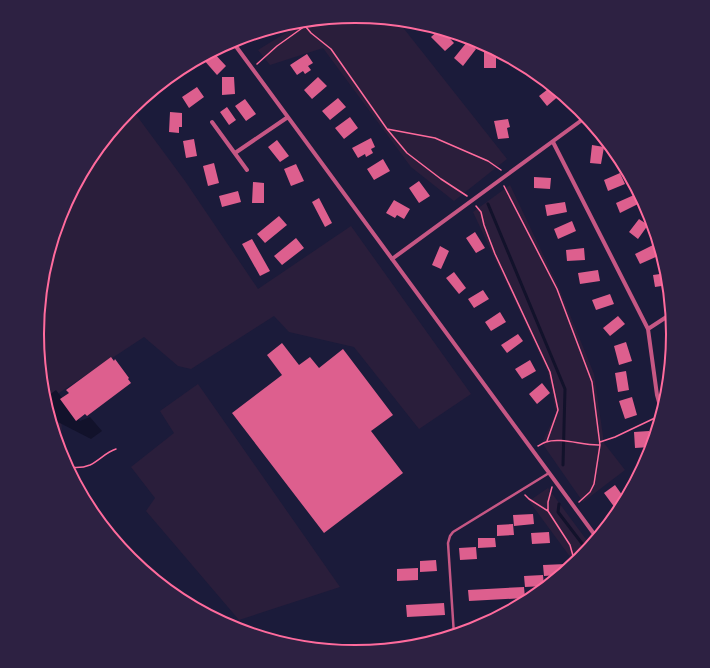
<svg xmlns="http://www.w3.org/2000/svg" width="710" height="668" viewBox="0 0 710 668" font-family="Signika,sans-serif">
  <rect width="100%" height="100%" fill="#1b1b3a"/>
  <path fill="#2a1e3b" d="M355,16L397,20L507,159L454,201L411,167L323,48L270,65L258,50L300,24L299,22Z
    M131,108L185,181L258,289L351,226L471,394L419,429L354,347L289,332L274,316L191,369L178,366L144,337L59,393L62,430L54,433L43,396L37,334L43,272L61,212L91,157Z
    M510,185L559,288L594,374L604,443L625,470L583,502L542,443L556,413L548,372L473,212Z
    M198,384L340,587L239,620L146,511L155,498L131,467L174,433L160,411Z
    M548,488L591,546L580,559L571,566V558L529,501Z"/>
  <path fill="#12122b" d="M56,390L80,421L90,417L102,431L91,439L56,421L45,401L49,395Z"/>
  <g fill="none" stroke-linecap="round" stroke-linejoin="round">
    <path stroke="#12122b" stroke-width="3" d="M488,204L565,389L563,465
      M559,504L558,512L587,550"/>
  </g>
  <path fill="#dd5f8e" d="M440,29L442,30L454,43L445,51L431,37Z
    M467,42L476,49L463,66L454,58Z
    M484,48H491L496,51V68H484Z
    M212,51L226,66L217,75L203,59Z
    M307,54L313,63L308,66L311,70L305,74L303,71L297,75L290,65Z
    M222,77H234L235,94L222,95Z
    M318,77L327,86L312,99L304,90Z
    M552,86L561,94L547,106L539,96Z
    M197,87L204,97L189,108L182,97Z
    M338,98L346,107L330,120L322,111Z
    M245,99L256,114L246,121L235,106Z
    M227,107L236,120L229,125L220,112Z
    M170,112L182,113V127H179V133L169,132Z
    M350,117L358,128L344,139L335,128Z
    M508,119L510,127L507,128L509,138L498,139L494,121Z
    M371,138L375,147L371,149L373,153L366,157L365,154L358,158L352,148Z
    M194,139L197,156L186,158L183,141Z
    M277,140L289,156L280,162L268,147Z
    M592,145L604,147L601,164L590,163Z
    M383,159L390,171L374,180L367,169Z
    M214,163L219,183L208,186L203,166Z
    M296,164L304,181L291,186L284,169Z
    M620,173L625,184L608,191L604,180Z
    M534,177L551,178L550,189L534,188Z
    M419,181L430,196L419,203L409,188Z
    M253,182L264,183V203H252Z
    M238,191L241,202L222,207L219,196Z
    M634,195L638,204L620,213L616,203Z
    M319,198L332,223L325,227L312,202Z
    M394,200L410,209L404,219L397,215L395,218L386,213Z
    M565,202L567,212L547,216L545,205Z
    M279,216L287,225L265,243L257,234Z
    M639,219L648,225L638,239L629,232Z
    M572,221L576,231L558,239L554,229Z
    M475,232L485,248L476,253L466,238Z
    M296,238L304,248L282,265L274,256Z
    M252,239L270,271L260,276L242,244Z
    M653,245L658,256L640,264L635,254Z
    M440,246L449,251L441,269L432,265Z
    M584,248L585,260L567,261L566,250Z
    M598,270L600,281L580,284L578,273Z
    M454,272L466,288L459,294L446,278Z
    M667,273L668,285L655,287L653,275Z
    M483,290L489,299L474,308L468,299Z
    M610,294L614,304L596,310L592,300Z
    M500,312L506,322L491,331L485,322Z
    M618,316L625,324L610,336L603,328Z
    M518,334L523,341L507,353L501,345Z
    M626,342L632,361L619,365L614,346Z
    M282,343L299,365L310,357L319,368L343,349L393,415L371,431L403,473L324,533L232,413L282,375L267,355Z
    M111,357L114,361L115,359L129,378L128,379L131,383L87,416L85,414L76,421L60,399L69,393L66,390Z
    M530,360L536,371L522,379L515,369Z
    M626,371L629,390L618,392L615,373Z
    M542,383L550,393L537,404L529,394Z
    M632,397L637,415L625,419L619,401Z
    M649,431L650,447L635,448L634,432Z
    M615,485L625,499L615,508L604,493Z
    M533,514L534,524L514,526L513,515Z
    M513,524L514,535L497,536V525Z
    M549,532L550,543L532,544L531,533Z
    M478,538H495L496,547L478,548Z
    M476,547L477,559L460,560L459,548Z
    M436,560L437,571L420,572V561Z
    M566,564V570L560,575L544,576L543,565Z
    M418,568V580L397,581V569Z
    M543,575L544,586L525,587L524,576Z
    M524,587L525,598L469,601L468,590Z
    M444,603L445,615L407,617L406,605Z"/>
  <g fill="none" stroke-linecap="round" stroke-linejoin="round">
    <path stroke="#ff6b9d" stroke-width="1.5" d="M301,21L311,33L331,49L387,129L407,153L441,179L467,196
      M257,64L277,46L305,26
      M387,129L435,138L488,161L501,170
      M504,186L557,289L592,382L600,445L594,484L590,492L579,502
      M476,206L481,212L484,225L495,254L550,372L558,410L547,441
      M600,442L615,437L657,417
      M538,446C540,445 543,443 546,442C561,437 584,446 600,445
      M68,467C75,468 83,468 90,465C100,460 106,452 116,449
      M525,495L529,499L548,511L570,545L575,563
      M548,511V502L552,487"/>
    <path stroke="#c65784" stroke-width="2.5" d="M454,635L448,543L450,536L453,532L549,473"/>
    <path stroke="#c65784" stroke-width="4" d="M232,41L597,538
      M212,122L247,170
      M553,142L648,329L657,395L662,413
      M235,153L288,117
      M392,259L586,117
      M648,329L671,314"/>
  </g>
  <path d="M0 0H710V668H0ZM44 334a311 311 0 1 1 622 0a311 311 0 1 1-622 0Z" fill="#2d2142" fill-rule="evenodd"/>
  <path fill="none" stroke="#ff6b9d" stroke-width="2" d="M44 334a311 311 0 1 1 622 0a311 311 0 1 1-622 0Z"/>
</svg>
